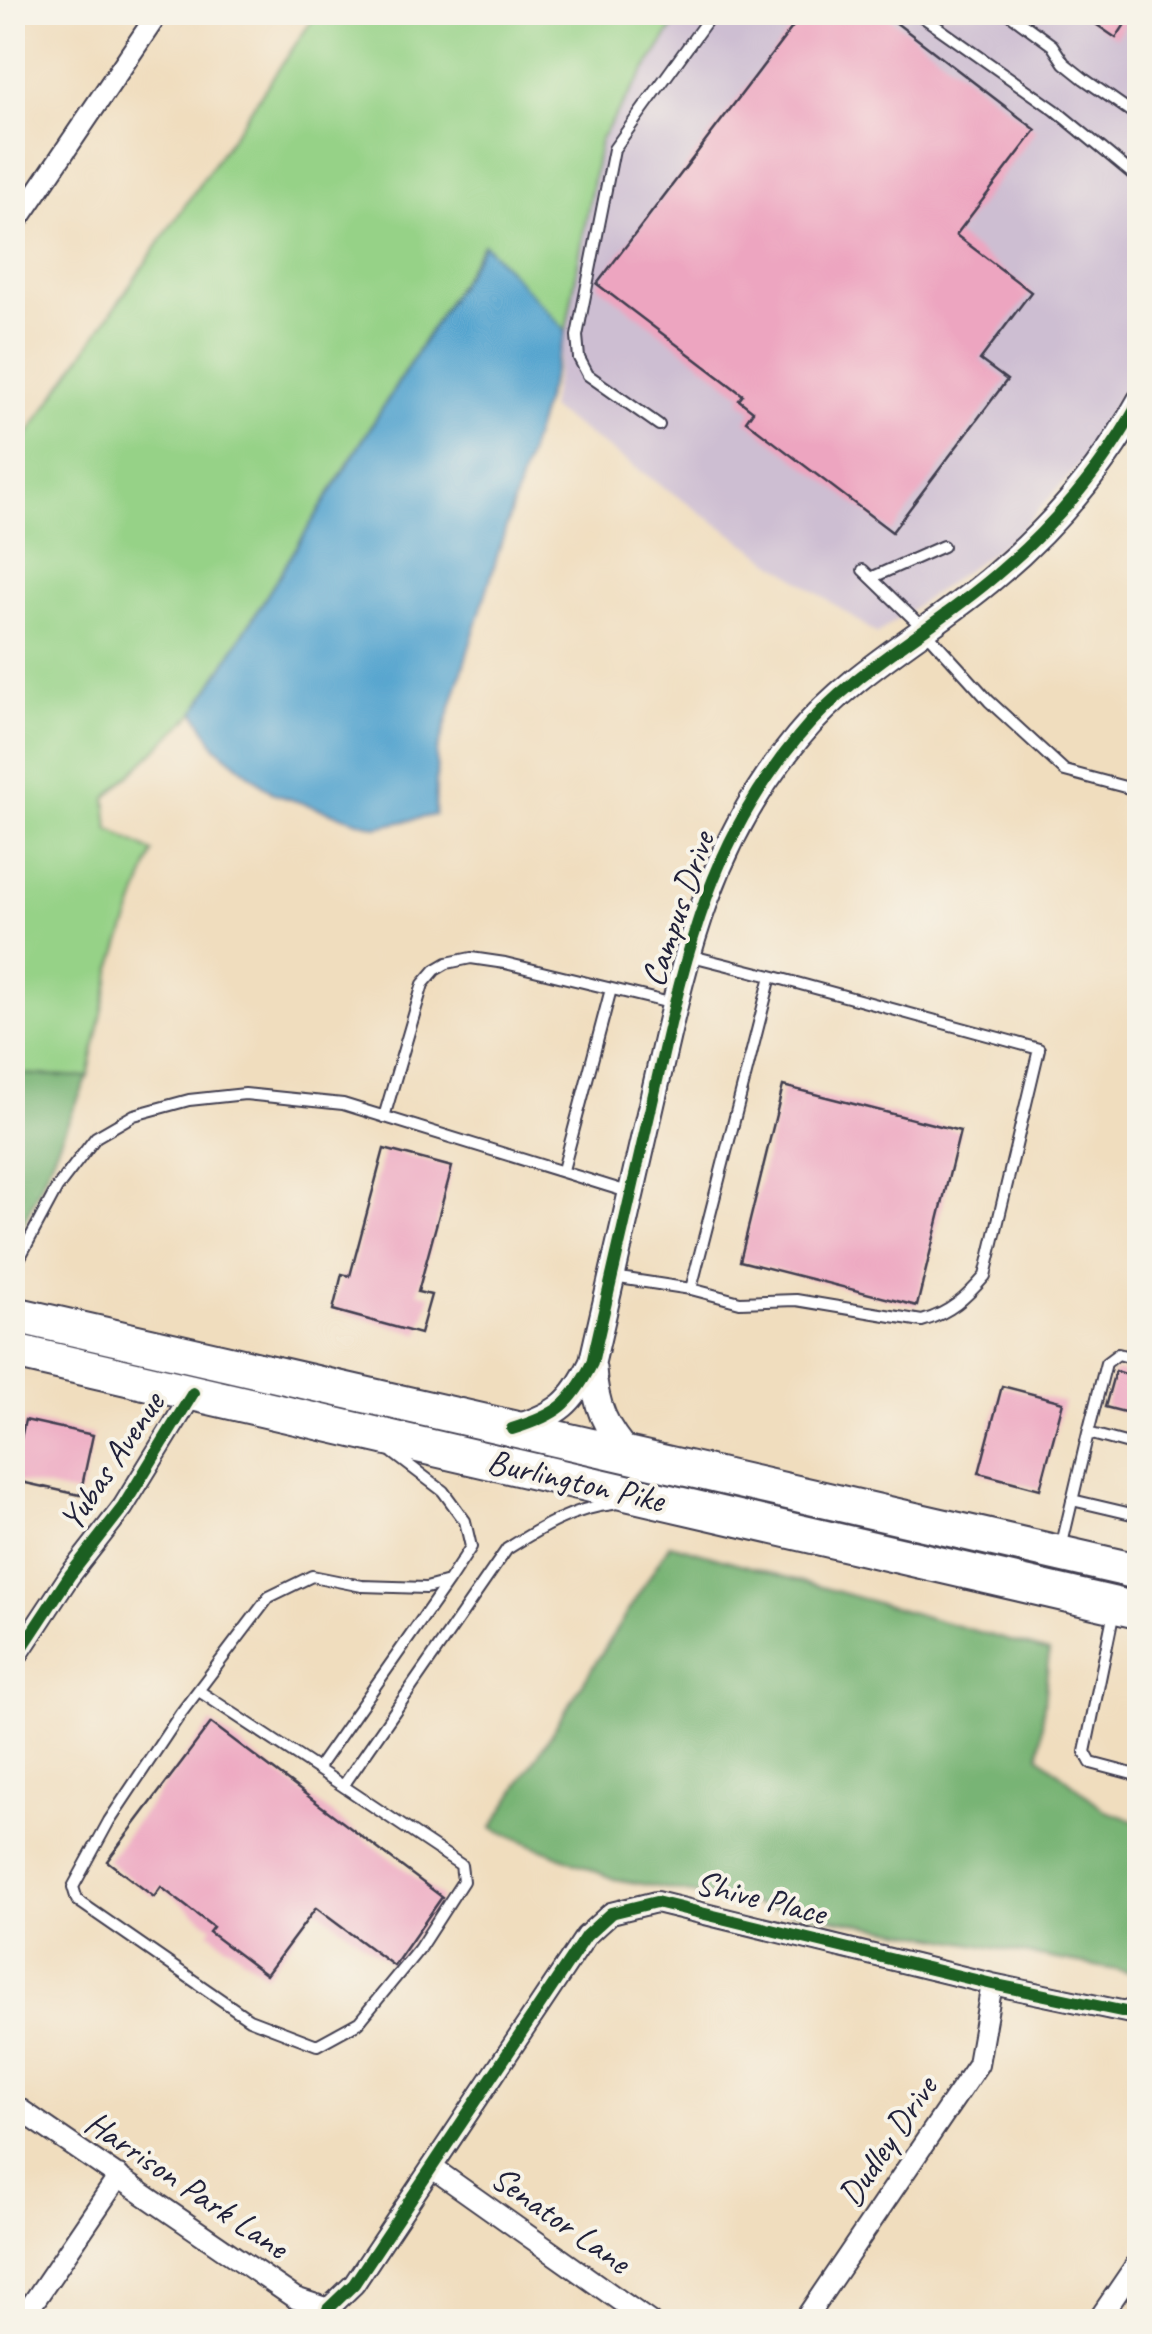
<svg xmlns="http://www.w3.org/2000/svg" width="1152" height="2334" viewBox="0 0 1152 2334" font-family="Caveat,sans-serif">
  <rect width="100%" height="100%" fill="#f7f3e8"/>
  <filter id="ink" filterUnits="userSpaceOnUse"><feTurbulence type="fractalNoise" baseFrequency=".01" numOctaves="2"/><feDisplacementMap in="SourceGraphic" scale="20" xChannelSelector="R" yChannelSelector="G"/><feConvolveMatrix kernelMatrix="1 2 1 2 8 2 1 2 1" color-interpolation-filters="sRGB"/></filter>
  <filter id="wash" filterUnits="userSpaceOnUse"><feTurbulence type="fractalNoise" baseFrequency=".0048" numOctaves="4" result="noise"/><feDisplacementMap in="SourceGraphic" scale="40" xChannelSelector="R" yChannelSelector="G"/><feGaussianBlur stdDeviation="2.25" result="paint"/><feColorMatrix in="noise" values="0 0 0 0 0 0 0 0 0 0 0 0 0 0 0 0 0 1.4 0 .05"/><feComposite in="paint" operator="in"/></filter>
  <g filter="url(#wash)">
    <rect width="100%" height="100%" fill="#f0ddbe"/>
    <path fill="#cdbed2" d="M643,13H1139V360L1085,459L1018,533L877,634L549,408L566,331L484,244Z"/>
    <path fill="#96d287" stroke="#5c7a61" stroke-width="2.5" d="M317,13H682L600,140L566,331L483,244L195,712L106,798L109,829L153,852L112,968L88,1077L13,1074V456Z"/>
    <path fill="#78b474" stroke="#4d6b58" stroke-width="2.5" d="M13,1074L88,1077L13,1247L12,1074Z
      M670,1544L1049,1652L1039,1756L1106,1811L1139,1822V1974L614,1879L492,1828Z"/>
    <path fill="#56a5cf" stroke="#3c6485" stroke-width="2.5" d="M484,244L566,331L437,753L435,815L377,827L274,794L216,747L195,712Z"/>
    <g id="blocks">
      <path fill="#eda5c0" d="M804,12H882L1036,130L956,235L1031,292L980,360L1007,380L892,532L746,421L753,411L739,400L743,395L597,284Z
        M1078,12H1133L1116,38Z
        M783,1086L960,1131L917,1306L740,1261Z
        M384,1149L452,1167L418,1292L431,1295L420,1334L333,1310L342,1274L350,1276Z
        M1115,1371L1140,1378V1416L1105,1407Z
        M1002,1386L1063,1402L1040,1489L979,1473Z
        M25,1420L93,1435L80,1495L12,1480Z
        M211,1723L442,1897L394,1966L316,1908L266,1975L209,1932L213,1927L161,1887L154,1897L107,1861Z"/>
    </g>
  </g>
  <g filter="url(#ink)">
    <use href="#blocks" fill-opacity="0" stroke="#413e4f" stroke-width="2.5"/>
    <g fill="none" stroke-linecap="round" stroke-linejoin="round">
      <g stroke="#413e4f" stroke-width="14">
        <path id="service" d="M916,12L1055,110L1140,180
          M1007,12L1052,45L1064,63L1084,79L1140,118
          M1135,231L1140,224
          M659,425L588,375L579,358L577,336L614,149L713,12
          M863,570L923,628L989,701L1065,771L1140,791
          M873,577L943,546
          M384,1117L423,984L435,970L447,963L471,958L505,963L674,1004
          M563,1170L611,989
          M12,1272L57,1188L96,1137L134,1115L189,1100L245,1094L343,1104L631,1193
          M613,1277L691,1289L771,976L688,955
          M691,1289L740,1302L796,1300L922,1321C950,1313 966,1298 985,1276L1039,1049L771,976
          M1140,1360L1118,1354L1106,1363L1088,1433L1140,1447
          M393,1453L443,1491L465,1521L471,1547L448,1582L426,1588L362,1586L312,1576L269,1597L181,1713L109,1821L73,1887L77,1900L249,2019L317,2045L359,2022L419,1949L463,1881L461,1865L343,1786L507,1549C540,1528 573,1508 613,1504
          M1072,1500L1140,1516
          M1061,1548L1088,1433
          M1114,1611L1085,1752L1091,1763L1140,1776
          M199,1691L343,1786
          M317,1769L448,1582"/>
      </g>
      <g stroke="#413e4f" stroke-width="24">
        <path id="minor" d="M12,229L159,12
          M12,1663L70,1575L123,1507L193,1393
          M12,2104L295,2298L328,2309
          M434,2169L650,2322
          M328,2309L354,2284L586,1936L611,1913L656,1902L992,1984L1140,2015
          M20,2322L119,2176
          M803,2322L978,2064L992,1984
          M1097,2322L1140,2259"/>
      </g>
      <g stroke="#413e4f" stroke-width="29">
        <path id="tertiary" d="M593,1368C595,1405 605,1429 631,1457
          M515,1428C559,1414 572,1403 592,1363C613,1274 633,1186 653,1098C684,963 706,847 798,737C853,670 931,631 996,575C1054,526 1103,468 1140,401"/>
      </g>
      <g stroke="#413e4f" stroke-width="39">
        <path id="trunk" d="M12,1314L1140,1572
          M12,1351L1140,1611"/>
      </g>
      <use href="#service" stroke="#fff" stroke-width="10"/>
      <use href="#minor" stroke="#fff" stroke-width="20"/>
      <use href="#tertiary" stroke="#fff" stroke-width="25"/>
      <use href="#trunk" stroke="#fff" stroke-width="35"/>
      <g stroke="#f7f3e8" stroke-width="19">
        <path id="cycleway" d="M512,1429C557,1415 571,1405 592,1363C613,1274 633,1186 653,1098C684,963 706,847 798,737C853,670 931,631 996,575C1054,526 1103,468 1140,401
          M12,1663L70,1575L123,1507L193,1393
          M328,2309L354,2284L586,1936L611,1913L656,1902L992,1984L1140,2015"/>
      </g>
      <use href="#cycleway" stroke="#1b5e20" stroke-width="12"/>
    </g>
  </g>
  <g text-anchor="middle" stroke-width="8" stroke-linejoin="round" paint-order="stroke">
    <g font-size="35" fill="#22223b" stroke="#f7f3e8">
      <text transform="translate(677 909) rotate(-71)" y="12">Campus Drive</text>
      <text transform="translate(111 1461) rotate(-56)" y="12">Yubas Avenue</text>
      <text transform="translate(576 1480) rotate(13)" y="12">Burlington Pike</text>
      <text transform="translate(761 1897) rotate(14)" y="12">Shive Place</text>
      <text transform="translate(887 2141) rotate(-56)" y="12">Dudley Drive</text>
      <text transform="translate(187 2184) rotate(34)" y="12">Harrison Park Lane</text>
      <text transform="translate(561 2219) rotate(35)" y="12">Senator Lane</text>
    </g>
  </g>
  <rect width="1152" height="2334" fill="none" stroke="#f7f3e8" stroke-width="50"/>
</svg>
